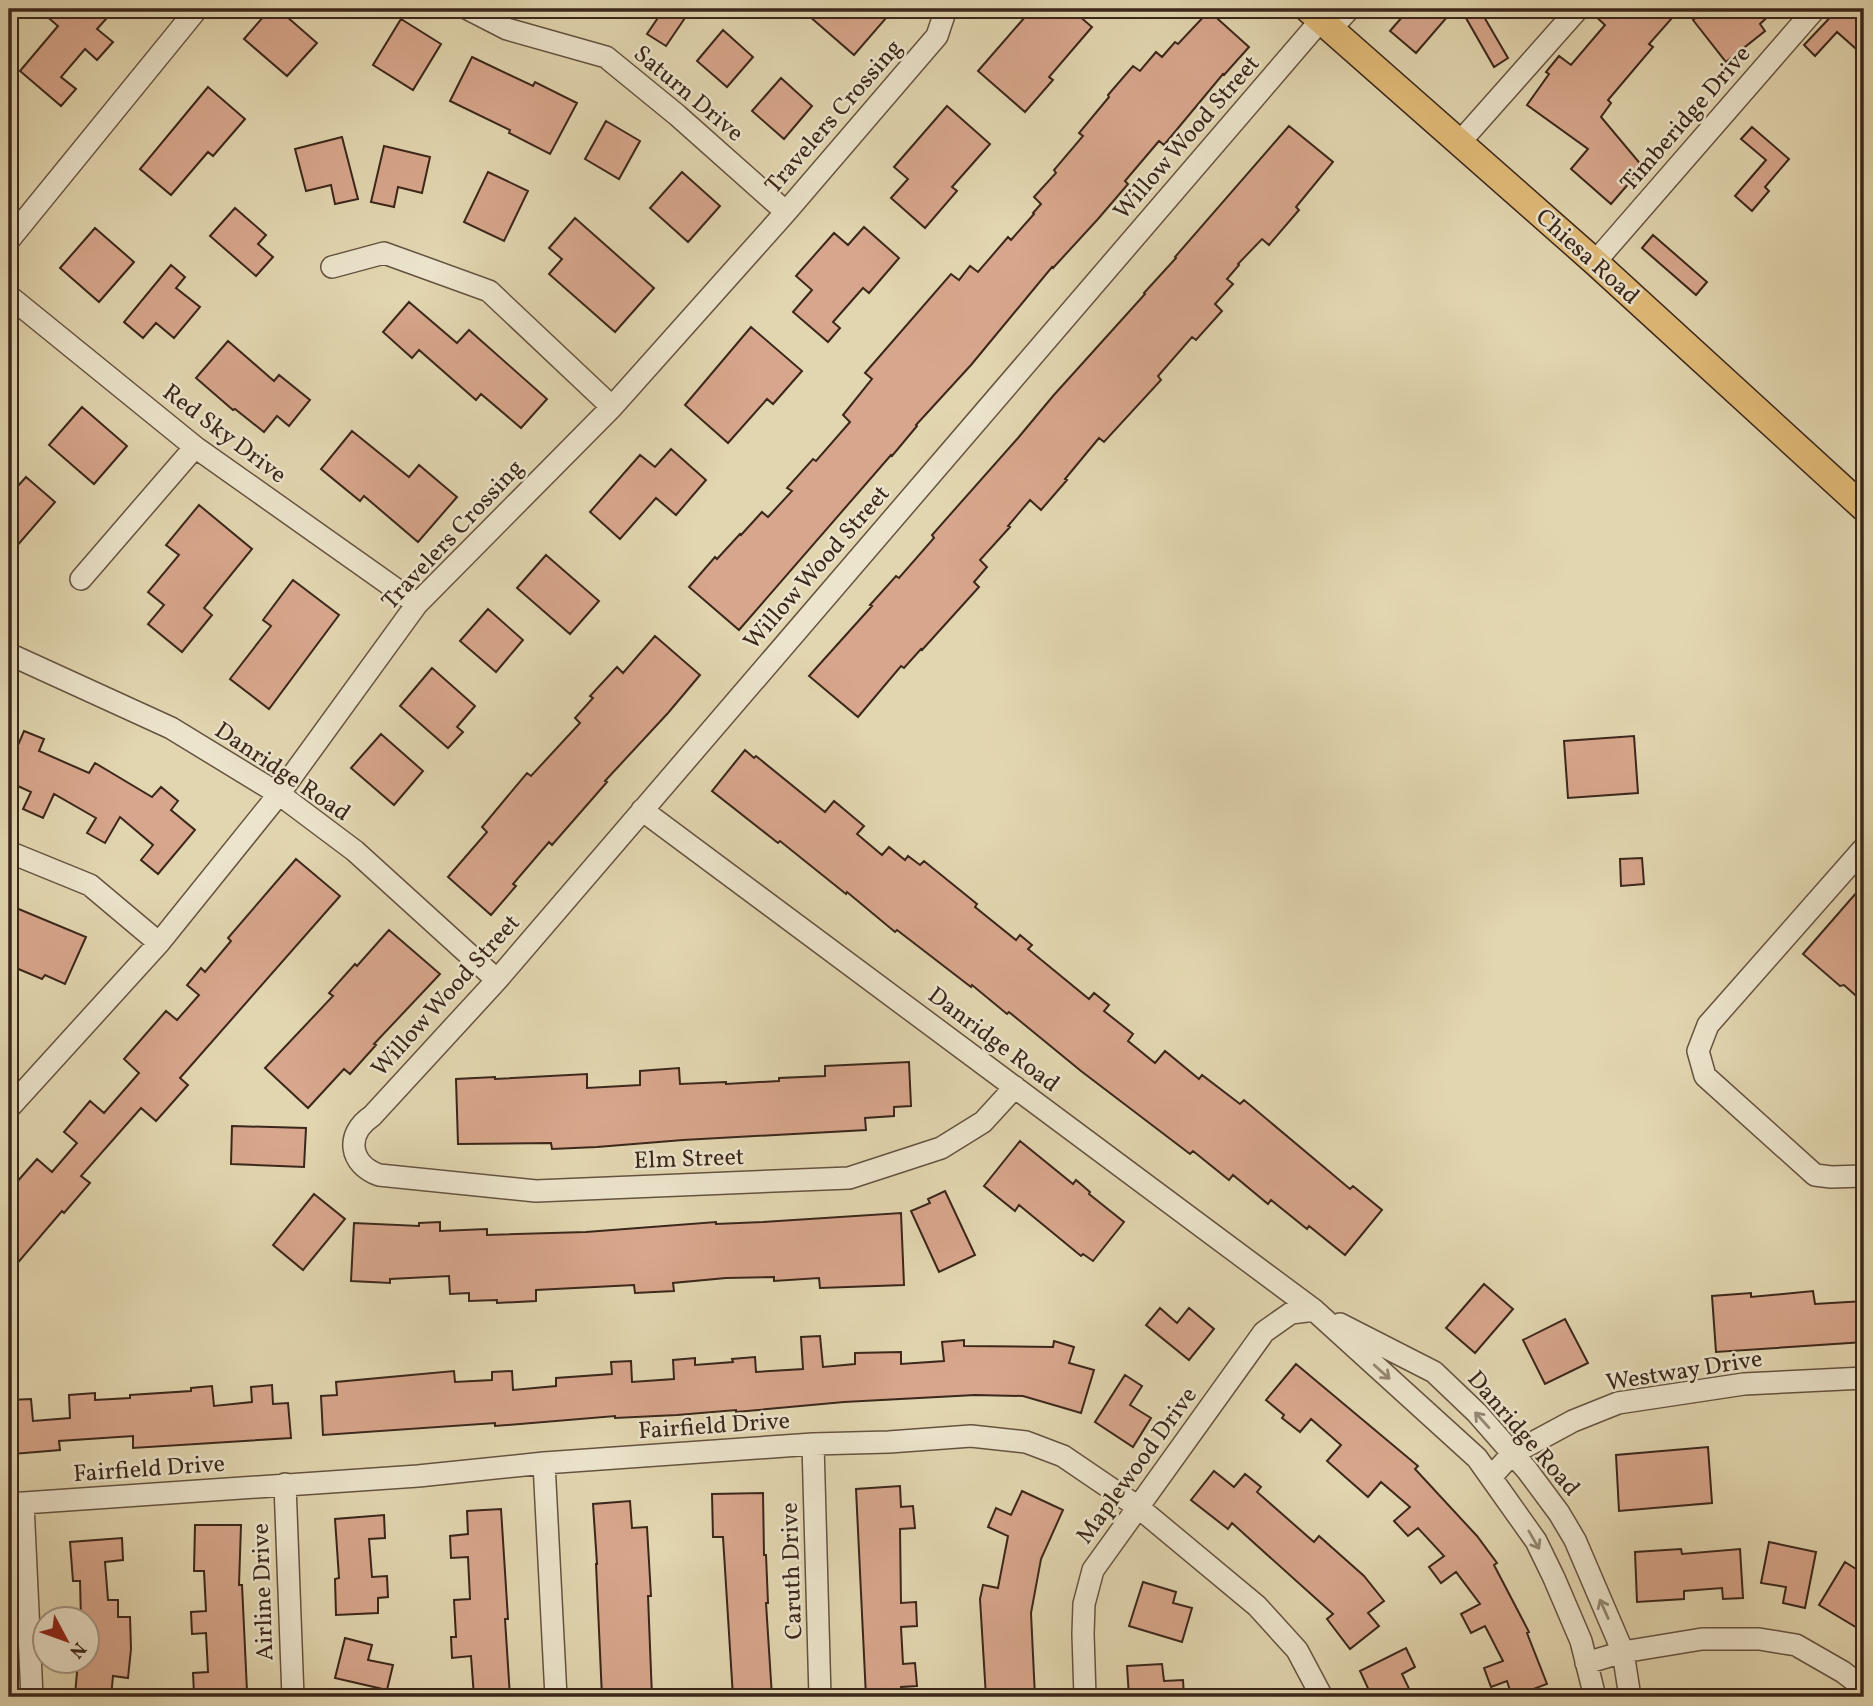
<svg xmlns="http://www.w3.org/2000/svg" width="1873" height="1706" viewBox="0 0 1873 1706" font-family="Vollkorn,serif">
  <rect width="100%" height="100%" fill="#e2d6b0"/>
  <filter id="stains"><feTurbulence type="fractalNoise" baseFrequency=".00286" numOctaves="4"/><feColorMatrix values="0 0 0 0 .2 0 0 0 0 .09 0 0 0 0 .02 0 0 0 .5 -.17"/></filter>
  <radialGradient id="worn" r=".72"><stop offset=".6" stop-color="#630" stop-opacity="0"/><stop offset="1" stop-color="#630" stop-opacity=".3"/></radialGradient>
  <path fill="#d8a68c" stroke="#3b271b" stroke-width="2" d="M38,9H115L97,29L113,42L97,60L85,49L61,77L76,89L61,106L20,71L58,26Z
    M270,9H278L317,43L287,76L244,39Z
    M664,9H691L666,46L647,34Z
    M801,9H877L887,17L854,55Z
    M1032,9H1071L1092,27L1049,77L1053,80L1025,112L978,71Z
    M1409,9H1454L1416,53L1390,31Z
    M1591,9H1680L1649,44L1653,47L1608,100L1611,103L1601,117L1643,167L1611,204L1571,169L1588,149L1527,105L1549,74L1546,72L1559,56L1571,65L1605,25L1591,12Z
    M1707,9H1776L1760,24L1765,31L1726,62L1693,20Z
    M1838,9H1858L1864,14V56L1837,32L1815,56L1804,45Z
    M1480,10L1508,58L1494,67L1466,18Z
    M1209,11L1249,47L1224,75L1223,74L1164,145L1159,141L1125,181L1128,184L1098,219L1053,268L1052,267L971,365L916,425L917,426L892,456L891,455L739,630L689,587L715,557L717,559L740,534L741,535L762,512L768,517L792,491L787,488L813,459L816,461L850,422L843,415L872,379L865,373L951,274L959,280L970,266L978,272L1008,237L1011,240L1034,214L1033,213L1041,204L1034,197L1056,173L1054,170L1083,136L1079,133L1109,97L1108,95L1133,66L1140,71L1156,52L1162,57L1175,42L1178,44Z
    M401,19L441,44L413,90L373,65Z
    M723,30L753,57L727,87L697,61Z
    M472,57L533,86L535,82L577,103L550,154L509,133L510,130L450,101Z
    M781,78L812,106L784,139L752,111Z
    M208,87L245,119L213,156L208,152L171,195L140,169Z
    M947,106L990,144L952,187L957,191L925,228L891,198L908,179L894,167Z
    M606,121L640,141L619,179L585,159Z
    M1289,126L1333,162L1296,207L1299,210L1269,245L1262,239L1238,264L1239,265L1227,279L1233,284L1215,304L1222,311L1196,340L1192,337L1158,376L1161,380L1104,442L1099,438L1065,479L1067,480L1041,510L1030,500L1008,526L1010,527L980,560L987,567L974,582L979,587L922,650L921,649L904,668L901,666L858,717L809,676L872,606L870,605L896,576L899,578L934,538L932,535L1018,438L1053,396L1145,294L1144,293L1176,258L1175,257Z
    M1752,127L1789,159L1765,187L1769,191L1752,211L1735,196L1766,160L1741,139Z
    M342,137L358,199L335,204L331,185L306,191L295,149Z
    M384,146L430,157L422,193L398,187L394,207L371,202Z
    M488,172L528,191L504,241L464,222Z
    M682,172L720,206L688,242L650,208Z
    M235,208L266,235L258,244L273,257L256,276L210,236Z
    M575,218L654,288L615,332L549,274L562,259L549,248Z
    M864,227L899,258L869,293L863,288L833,322L840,328L828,342L793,312L812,290L796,276L834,233L848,245Z
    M95,228L134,262L99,302L60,268Z
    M1653,235L1707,282L1696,295L1642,248Z
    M171,265L185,277L176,288L200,307L174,338L156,323L143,338L124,322Z
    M409,302L457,343L469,330L547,399L521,428L481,394L476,400L419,350L412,358L383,332Z
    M751,327L802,371L773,404L767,399L728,443L685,405Z
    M228,341L274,381L279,375L310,400L289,426L277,416L264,432L235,409L233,410L196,378Z
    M82,407L127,446L94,484L49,445Z
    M352,431L409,477L419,465L457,497L418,542L364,496L360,501L321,469Z
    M671,449L706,480L676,515L656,498L620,539L590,512L640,455L655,467Z
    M26,477L55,502L9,555V496Z
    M199,505L252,549L204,608L212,615L182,652L148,624L164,605L148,592L179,555L166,545Z
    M546,555L599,601L570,634L517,588Z
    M293,580L339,615L269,709L230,679L271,626L263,620Z
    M488,609L523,640L496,672L460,641Z
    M655,636L700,675L668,713L605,781L607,782L552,845L549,842L513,884L516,886L491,915L448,877L487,832L482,827L527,773L531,776L580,723L575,718L593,698L590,696L617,667L623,673Z
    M432,668L475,706L457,727L463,732L448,748L400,706Z
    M24,731L44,739L39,751L89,773L95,763L152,797L161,787L178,801L171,810L195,830L158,874L141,860L153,845L120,817L105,843L87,833L96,818L54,794L43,818L23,809L31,792L9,782V766Z
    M381,734L423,771L394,805L351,768Z
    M1634,736L1638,793L1568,798L1564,741Z
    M745,750L754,758L756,756L825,812L834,801L864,826L857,834L882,855L889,847L905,860L908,856L920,865L924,861L977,904L975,907L1016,940L1020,935L1032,945L1028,949L1089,999L1094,993L1109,1005L1104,1011L1133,1034L1128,1041L1155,1063L1165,1051L1199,1079L1202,1075L1240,1104L1244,1100L1350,1189L1353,1186L1382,1210L1345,1255L1309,1226L1307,1229L1271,1200L1268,1204L1233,1175L1229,1180L1193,1151L1190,1154L1081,1071L1009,1012L1007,1014L972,985L971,987L897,930L895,932L847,892L846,894L780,841L778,843L712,791Z
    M1642,858L1644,884L1621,886L1620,859Z
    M296,859L340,896L180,1078L188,1085L156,1121L141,1108L81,1176L90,1183L64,1213L62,1211L9,1273V1191L37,1159L52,1172L77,1143L64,1132L90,1101L104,1113L139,1073L124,1059L166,1011L177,1020L199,995L187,985L201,968L205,972L231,941L228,938Z
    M1864,884V1003L1844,985L1840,986L1803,954Z
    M9,905L86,937L65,984L45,975L42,979L9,965Z
    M389,930L440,974L374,1044L376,1045L350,1074L344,1069L308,1108L265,1068L333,996L329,993L355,964L357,966Z
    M909,1062L911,1106L894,1107V1116L865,1118L866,1130L683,1140L597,1147L552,1149L551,1143L458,1144L456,1079L495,1077V1079L587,1074V1088L640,1085V1071L679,1068L680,1084L726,1082V1084L779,1081V1078L825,1076V1066Z
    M232,1126L306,1128L304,1167L231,1164Z
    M1020,1141L1073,1184L1076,1180L1090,1192L1089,1194L1124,1222L1093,1261L1083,1254L1081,1256L1019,1205L1015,1211L984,1186Z
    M945,1191L975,1255L939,1272L911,1211L930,1203L928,1199Z
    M314,1194L345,1219L303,1270L273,1245Z
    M901,1213L904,1285L820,1288L819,1278L774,1281V1277L726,1278L673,1283L674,1291L635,1293L634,1285L536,1290V1301L497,1303V1300L469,1301V1293L450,1294L449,1276L390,1279V1283L351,1281L354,1223L419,1226V1223L440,1222V1231L487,1229V1235L586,1232L716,1222V1224L763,1222Z
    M1484,1284L1513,1309L1475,1353L1446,1328Z
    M1813,1291L1815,1304L1864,1301V1342L1716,1352L1712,1296L1751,1293V1297Z
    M1160,1308L1177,1323L1189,1308L1214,1329L1189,1360L1146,1325Z
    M1565,1319L1588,1363L1545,1384L1523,1340Z
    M820,1336L823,1367L855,1364V1353L901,1352V1364L944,1361L942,1342L964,1340V1346L1053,1347L1054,1341L1074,1347L1069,1363L1094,1370L1081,1413L1023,1396L975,1395L844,1402L736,1412V1410L677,1415L615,1418V1416L495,1426V1423L323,1435L321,1396L337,1395L336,1382L454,1371L455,1382L492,1380V1372L512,1371L513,1390L556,1386V1378L612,1374L611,1362L631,1361L632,1382L674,1379L673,1360L695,1358V1365L733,1362L732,1359L755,1357L756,1372L803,1369L801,1337Z
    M1296,1364L1418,1466L1415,1469L1477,1536L1497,1563L1494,1565L1529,1632L1527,1633L1547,1684L1512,1697L1507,1681L1491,1687L1484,1668L1503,1661L1485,1626L1471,1633L1461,1614L1480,1604L1456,1572L1441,1583L1429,1567L1444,1556L1418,1528L1408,1536L1394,1521L1410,1507L1381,1482L1368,1497L1327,1461L1341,1445L1311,1419L1300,1432L1282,1418L1284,1415L1266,1400Z
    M1125,1375L1142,1386L1130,1405L1151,1418L1133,1447L1095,1422Z
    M272,1385L273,1404L288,1403L291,1438L133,1448V1436L59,1441L60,1450L13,1454L9,1400L31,1399L33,1421L70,1418L69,1395L95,1393V1400L130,1398V1395L191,1391V1388L212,1386L214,1406L252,1402L251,1387Z
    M1708,1447L1712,1503L1619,1511L1616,1455Z
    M1214,1471L1234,1487L1245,1474L1261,1487L1257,1492L1314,1542L1319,1536L1364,1576L1384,1601L1368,1613L1379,1626L1350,1649L1327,1619L1333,1614L1232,1523L1228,1529L1191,1500Z
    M900,1486L901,1507L913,1506L915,1528L900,1529L901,1603L916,1602L917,1626L901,1627L903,1664L915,1663L917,1686L901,1687L902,1697H866L856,1489Z
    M1022,1491L1063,1510L1041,1559L1031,1613L1035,1697H986L980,1599L983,1585L998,1588L1008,1536L988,1527L996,1508L1011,1515Z
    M763,1493L764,1555H766L768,1603H766L772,1697H733L723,1537H713L712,1494Z
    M630,1501L632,1528L647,1527L651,1596H648L652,1697H602L596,1564H597L593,1504Z
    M501,1509L508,1619H505L510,1697H474L471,1656L452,1658L451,1637H456L454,1600L470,1599L468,1557L451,1558L450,1536L468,1534L467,1511Z
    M384,1515L385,1538L369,1539L372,1577L387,1576L388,1597L378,1598V1613L336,1615L335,1579L339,1578L335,1519Z
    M195,1525H241L239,1585H242L247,1691L194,1694L193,1673L208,1672L206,1633L192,1634L191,1612L206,1611L204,1571H194Z
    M122,1538L123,1560L105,1562L108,1600H118V1617H130L131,1649L128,1678L113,1676L111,1697L75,1695L78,1661H88V1619H81L80,1581H73L70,1542Z
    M1769,1542L1816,1552L1805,1608L1783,1603L1786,1587L1761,1583Z
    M1681,1549L1682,1554L1740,1549L1743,1598L1723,1599L1722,1588L1684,1591V1599L1637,1602L1635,1552Z
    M1845,1562L1864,1574V1632L1819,1605Z
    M1143,1582L1176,1592L1173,1603L1192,1608L1182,1642L1129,1626Z
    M345,1638L372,1645L368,1660L393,1665L387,1690L335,1678Z
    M1406,1648L1415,1667L1402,1674L1413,1697H1372L1360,1671Z
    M1162,1664L1164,1681L1183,1680L1184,1697H1129L1127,1666Z"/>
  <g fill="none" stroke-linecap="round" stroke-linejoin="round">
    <g stroke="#655340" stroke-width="24">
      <path id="minor" d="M468,9L507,29L606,57L677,115L786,212
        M1332,28L1349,9
        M1460,142L1578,9
        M9,240L197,9
        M1595,262L1815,9
        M332,267L384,253L489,291L612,407
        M9,296L195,447L417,604
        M81,579L195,447
        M9,654L171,728L279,794L355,851L497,980
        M642,810L1314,1310L1477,1458L1536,1541L1554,1578L1581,1641L1595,1697
        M1864,848L1708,1025L1698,1051L1705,1076L1815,1175L1831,1177L1864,1176
        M9,852L90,885L159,943
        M1015,1087L983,1122L941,1148L849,1178L536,1191L379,1175C349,1164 345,1134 372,1116L497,980L1321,20
        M9,1108L159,943L279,794L417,604L612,407L786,212L937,36L946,9
        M1340,1324L1434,1372L1477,1413L1527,1470L1559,1513L1575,1540L1623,1652L1630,1697
        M813,1444L820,1697
        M544,1463L556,1697
        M1491,1477L1512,1454L1573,1421L1618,1403L1744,1384L1864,1378
        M285,1484L293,1697
        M9,1504L418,1476L544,1463L813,1444L889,1442L971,1436L1026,1442L1063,1456L1138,1507L1257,1606L1297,1650L1322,1697
        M23,1504L32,1697
        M1586,1663L1623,1652L1702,1639H1759L1796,1645L1843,1672L1864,1688
        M1085,1697L1083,1634L1084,1604L1093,1570L1264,1332L1291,1313L1314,1310"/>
    </g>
    <g stroke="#3b271b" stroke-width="29">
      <path id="major" d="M1308,9L1595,262L1864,508"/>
    </g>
    <use href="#minor" stroke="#ece4cc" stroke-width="21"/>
    <use href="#major" stroke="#e1bb78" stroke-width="26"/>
  </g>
  <defs><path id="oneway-shaft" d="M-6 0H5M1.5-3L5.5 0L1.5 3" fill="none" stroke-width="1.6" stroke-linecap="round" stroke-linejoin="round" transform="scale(1.75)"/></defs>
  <g stroke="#948674">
    <use href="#oneway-shaft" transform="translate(1382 1372) rotate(42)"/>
    <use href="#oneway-shaft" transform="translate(1482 1420) rotate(-132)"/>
    <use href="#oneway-shaft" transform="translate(1534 1540) rotate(60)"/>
    <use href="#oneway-shaft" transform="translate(1604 1609) rotate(-114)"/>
  </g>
  <g text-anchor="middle" stroke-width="5" stroke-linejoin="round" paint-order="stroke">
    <g font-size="24" fill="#3b271b" stroke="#ece4cc">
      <text transform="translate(689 93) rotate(40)" y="8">Saturn Drive</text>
      <text transform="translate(833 116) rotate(-49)" y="8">Travelers Crossing</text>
      <text transform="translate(1685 118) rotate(-49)" y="8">Timberidge Drive</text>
      <text transform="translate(1186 137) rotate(-49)" y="8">Willow Wood Street</text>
      <text transform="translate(1588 256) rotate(42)" y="8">Chiesa Road</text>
      <text transform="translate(225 433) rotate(37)" y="8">Red Sky Drive</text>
      <text transform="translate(452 534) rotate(-47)" y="8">Travelers Crossing</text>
      <text transform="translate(816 567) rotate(-49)" y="8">Willow Wood Street</text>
      <text transform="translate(283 771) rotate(34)" y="8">Danridge Road</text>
      <text transform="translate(445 995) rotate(-48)" y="8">Willow Wood Street</text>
      <text transform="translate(994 1039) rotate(37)" y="8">Danridge Road</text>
      <text transform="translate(689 1158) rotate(-2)" y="8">Elm Street</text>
      <text transform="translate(1684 1370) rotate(-9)" y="8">Westway Drive</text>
      <text transform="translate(714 1425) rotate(-4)" y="8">Fairfield Drive</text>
      <text transform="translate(1524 1433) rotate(49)" y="8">Danridge Road</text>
      <text transform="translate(1136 1465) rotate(-54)" y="8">Maplewood Drive</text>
      <text transform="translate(149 1468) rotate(-4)" y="8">Fairfield Drive</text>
      <text transform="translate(791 1571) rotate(-92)" y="8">Caruth Drive</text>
      <text transform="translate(262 1592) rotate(-92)" y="8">Airline Drive</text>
    </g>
  </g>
  <rect width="1873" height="1706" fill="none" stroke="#e2d6b0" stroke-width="35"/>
  <rect x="10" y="10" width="1852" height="1685" fill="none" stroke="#3b271b" stroke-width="3.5"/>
  <rect x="18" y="18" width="1838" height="1671" fill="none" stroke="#3b271b" stroke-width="2"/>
  <g transform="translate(66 1640) rotate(131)"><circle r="33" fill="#ece4cc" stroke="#a59885" stroke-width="2"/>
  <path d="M0-5L12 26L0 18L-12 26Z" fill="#8f2418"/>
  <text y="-10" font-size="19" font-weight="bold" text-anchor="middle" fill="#3b271b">N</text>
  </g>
  <rect width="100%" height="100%" filter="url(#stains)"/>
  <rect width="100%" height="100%" fill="url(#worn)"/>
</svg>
